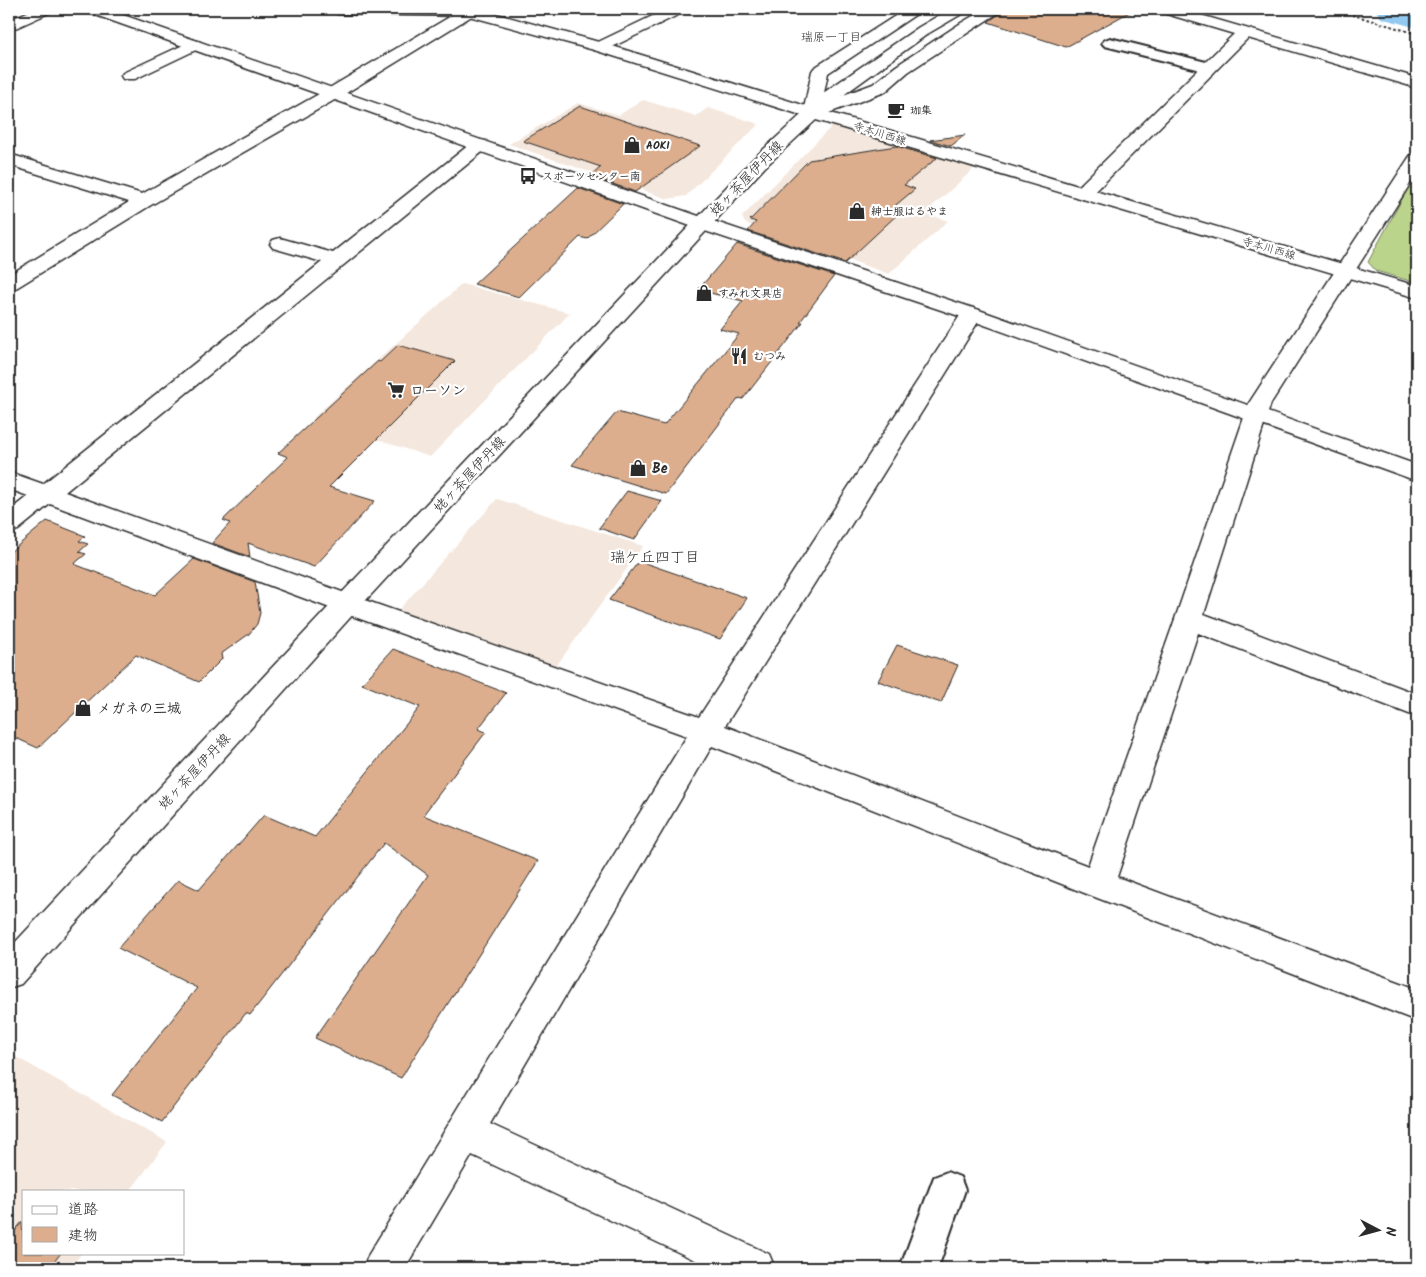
<svg xmlns="http://www.w3.org/2000/svg" width="1426" height="1277" viewBox="0 0 1426 1277" font-family="Kalam,'Klee One',sans-serif">
  <rect width="100%" height="100%" fill="#fff"/>
  <filter id="ink" filterUnits="userSpaceOnUse"><feTurbulence type="fractalNoise" baseFrequency=".02" numOctaves="2"/><feDisplacementMap in="SourceGraphic" scale="10" xChannelSelector="R" yChannelSelector="G"/><feConvolveMatrix kernelMatrix="1 2 1 2 8 2 1 2 1" color-interpolation-filters="sRGB"/></filter>
  <g filter="url(#ink)">
    <path fill="#f4e7dd" d="M643,100L696,116L708,108L759,124L686,196L668,199L509,144L578,103L619,115Z
      M834,124L976,167L925,213L948,221L889,274L745,223L742,217Z
      M462,284L570,313L430,457L313,418Z
      M497,499L643,546L554,669L397,612Z
      M9,1053L167,1142L130,1191H24V1253H82L70,1268H9Z"/>
    <path fill="#bbd48c" stroke="#73805c" d="M1409,186L1417,188V283L1376,271L1368,262Z"/>
    <g fill="none" stroke-linecap="round" stroke-linejoin="round">
      <path fill="#92c9f0" fill-rule="evenodd" d="M1375,9H1417V28L1381,18Z"/>
    </g>
    <path fill="#dcae8d" stroke="#2b2b2b" d="M1006,9H1135L1066,47L988,22Z
      M580,106L700,146L635,192L591,176L601,167L523,141Z
      M965,135L951,146L930,140Z
      M896,146L937,158L904,185L915,189L891,209L900,212L845,263L748,231L756,222L750,220L809,160Z
      M578,188L623,204L587,239L580,237L519,297L474,284Z
      M737,244L834,276L800,322H803L743,399L739,398L666,494L572,465L617,412L664,425L739,334L720,329L743,301L698,290Z
      M398,345L455,361L329,487L375,501L314,567L248,543L250,557L212,543L230,523L223,520L288,457L278,453L378,361L380,362Z
      M627,491L662,501L634,540L599,528Z
      M47,521L85,536L79,541L88,544L79,552L86,554L74,564L155,595L194,559L255,582L260,613L257,624L249,634L221,654L222,659L199,682L136,655L38,748L9,735V553Z
      M639,561L747,598L720,639L609,600Z
      M897,645L958,665L941,703L878,681Z
      M393,649L506,693L478,729L486,732L423,815L538,861L401,1078L315,1038L428,875L384,843L250,1015L246,1013L162,1122L112,1095L197,988L118,948L178,880L199,890L264,815L315,837L420,707L362,684Z
      M22,1222L24,1253H61L49,1268H9V1238Z"/>
    <g fill="none" stroke-linecap="round" stroke-linejoin="round">
      <g stroke="#2b2b2b" stroke-width="4">
        <path id="service" d="M1110,38L1214,64L1217,67L1214,70L1209,72L1105,46L1102,43L1105,40Z
          M947,1172L960,1177L965,1190L938,1268H900L934,1177Z"/>
      </g>
      <g stroke="#2b2b2b" stroke-width="3">
        <path id="minor" d="M463,9H476L478,11L475,14L338,98L151,205L16,288L9,290V275L129,202L9,165V154L142,194L326,90Z
          M667,9H687L684,12L606,50H594L592,47L594,44Z
          M906,9H924L828,73L822,103L873,84L896,66L961,23L985,9H1004L908,72L885,92L818,117L812,118L806,117L803,113L812,71L814,68Z
          M1158,9H1180L1417,78V88L1248,38L1090,197L1083,199L1076,197L1074,193L1076,189L1234,34L1160,12Z
          M194,40L200,42L202,45L200,48L135,79H123L121,76L123,73Z
          M480,140L486,141L489,145L486,149L65,492L356,597L699,717L961,314L965,310L972,308L979,310L983,314L725,726L1088,866L1175,619L1249,403L1408,159L1411,155L1417,154V173L1271,403L1204,614L1417,694V717L1198,633L1117,877L1417,989V1021L1087,894L712,746L490,1124L769,1254L775,1268H712L472,1155L405,1268H363L369,1254L687,736L338,611L50,504L18,530L9,532V511L28,496L9,489V472L43,484L322,262L273,248L270,244L273,240L280,238L333,253L474,141Z"/>
      </g>
      <g stroke="#2b2b2b" stroke-width="3">
        <path id="tertiary" d="M34,9H54L51,12L9,31V20Z
          M85,9H106L710,220L979,310L1417,465V481L965,318L696,228L87,12Z"/>
      </g>
      <g stroke="#2b2b2b" stroke-width="3">
        <path id="secondary" d="M330,9H479L606,44L809,107L826,91L919,27L950,9H967L965,12L929,33L838,99L824,111L1417,286V298L816,120L765,167L356,611L21,984L9,988V949L338,597L753,159L801,115L594,50L469,16L338,14L333,12Z"/>
      </g>
      <path stroke="#2b2b2b" stroke-width="2" stroke-dasharray="2.5 2.5" stroke-linecap="butt" d="M1333,9L1417,34"/>
      <use href="#service" fill="#fff" fill-rule="evenodd"/>
      <use href="#minor" fill="#fff" fill-rule="evenodd"/>
      <use href="#tertiary" fill="#fff" fill-rule="evenodd"/>
      <use href="#secondary" fill="#fff" fill-rule="evenodd"/>
    </g>
  </g>
  <defs>
    <g id="cafe-bare" transform="scale(1.35)"><path d="M-5.5-4.5H6V0H3Q3 3.5 0 3.5H-2.5Q-5.5 3.5-5.5 0ZM3-3.2v2h1.7v-2ZM-6 4.5H4V6H-6Z" fill="#2b2b2b" stroke="#fff" stroke-width="2.5" paint-order="stroke"/></g>
    <g id="shop-bare" transform="scale(1.35)"><path d="M-5-2.5h2.3a2.7 3.5 0 0 1 5.4 0H5L5.5 6h-11ZM-1.5-2.5h3a1.5 2.3 0 0 0-3 0Z" fill="#2b2b2b" stroke="#fff" stroke-width="2.5" paint-order="stroke"/></g>
    <g id="bus-bare" transform="scale(1.35)"><path d="M-5-6H5V4H4V6H2V4H-2V6H-4V4H-5ZM-3.5-4V0h7V-4ZM-3.5 1.2v1.5H-2V1.2ZM2 1.2v1.5H3.5V1.2Z" fill="#2b2b2b" stroke="#fff" stroke-width="2.5" paint-order="stroke"/></g>
    <g id="restaurant-bare" transform="scale(1.35)"><path d="M-5-6h1v4h1v-4h1v4h1v-4h1v5L-1.5 .5V6h-2V.5L-5-1ZM5-6V6H3V1.5H1.5Q1.5-4 5-6Z" fill="#2b2b2b" stroke="#fff" stroke-width="2.5" paint-order="stroke"/></g>
    <g id="supermarket-bare" transform="scale(1.35)"><path d="M-6-5.5h2.5l.6 2H6L4.5 2H-2.5L-4.4-4H-6ZM-1.5 3.2a1.3 1.3 0 1 0 .1 0ZM3 3.2a1.3 1.3 0 1 0 .1 0Z" fill="#2b2b2b" stroke="#fff" stroke-width="2.5" paint-order="stroke"/></g>
  </defs>
  <g fill-rule="evenodd">
    <use href="#cafe-bare" x="896" y="110"/>
    <use href="#shop-bare" x="632" y="145"/>
    <use href="#bus-bare" x="528" y="176"/>
    <use href="#shop-bare" x="857" y="211"/>
    <use href="#shop-bare" x="704" y="293"/>
    <use href="#restaurant-bare" x="739" y="356"/>
    <use href="#supermarket-bare" x="396" y="390"/>
    <use href="#shop-bare" x="638" y="468"/>
    <use href="#shop-bare" x="83" y="708"/>
  </g>
  <g text-anchor="middle" stroke-width="4.5" stroke-linejoin="round" paint-order="stroke">
    <g font-size="11" font-weight="bold" fill="#2b2b2b" stroke="#fff" text-anchor="start">
      <text x="910" y="114">珈集</text>
      <text x="646" y="149">AOKI</text>
      <text x="542" y="180">スポーツセンター南</text>
      <text x="871" y="215">紳士服はるやま</text>
      <text x="718" y="297">すみれ文具店</text>
      <text x="753" y="360">むつみ</text>
    </g>
    <g font-size="11" fill="#2b2b2b" stroke="#fff">
      <text transform="translate(880 133) rotate(17)" y="4">寺本川西線</text>
      <text transform="translate(1269 248) rotate(16)" y="4">寺本川西線</text>
    </g>
    <g font-size="12" fill="#2b2b2b" stroke="#fff">
      <text x="831" y="41">瑞原一丁目</text>
    </g>
    <g font-size="14" fill="#2b2b2b" stroke="#fff">
      <text transform="translate(746 178) rotate(-46)" y="5">姥ヶ茶屋伊丹線</text>
      <text transform="translate(469 474) rotate(-47)" y="5">姥ヶ茶屋伊丹線</text>
      <text transform="translate(194 771) rotate(-47)" y="5">姥ヶ茶屋伊丹線</text>
    </g>
    <g font-size="14" font-weight="bold" fill="#2b2b2b" stroke="#fff" text-anchor="start">
      <text x="410" y="395">ローソン</text>
      <text x="652" y="473">Be</text>
      <text x="97" y="713">メガネの三城</text>
    </g>
    <g font-size="15" fill="#2b2b2b" stroke="#fff">
      <text x="655" y="562">瑞ケ丘四丁目</text>
    </g>
  </g>
  <rect width="1426" height="1277" fill="none" stroke="#fff" stroke-width="30"/>
  <rect x="15" y="15" width="1396" height="1247" fill="none" stroke="#2b2b2b" stroke-width="2" filter="url(#ink)"/>
  <rect x="22" y="1190" width="162" height="65" fill="#ffffff" stroke="#aaaaaa"/>
  <rect x="32" y="1206" width="25" height="8" fill="#ffffff" stroke="#aaaaaa"/>
  <text x="68" y="1214" font-size="15" fill="#2b2b2b">道路</text>
  <rect x="32" y="1227" width="25" height="15" fill="#dcae8d" stroke="#aaaaaa"/>
  <text x="68" y="1240" font-size="15" fill="#2b2b2b">建物</text>
  <g transform="translate(1378 1230) rotate(96)" stroke="#ffffff" stroke-width="4" paint-order="stroke">
  <path d="M0-4L9 19L0 12L-9 19Z" fill="#2b2b2b"/>
  <text y="-8" font-size="14" font-weight="bold" text-anchor="middle" fill="#2b2b2b">N</text>
  </g>
</svg>
